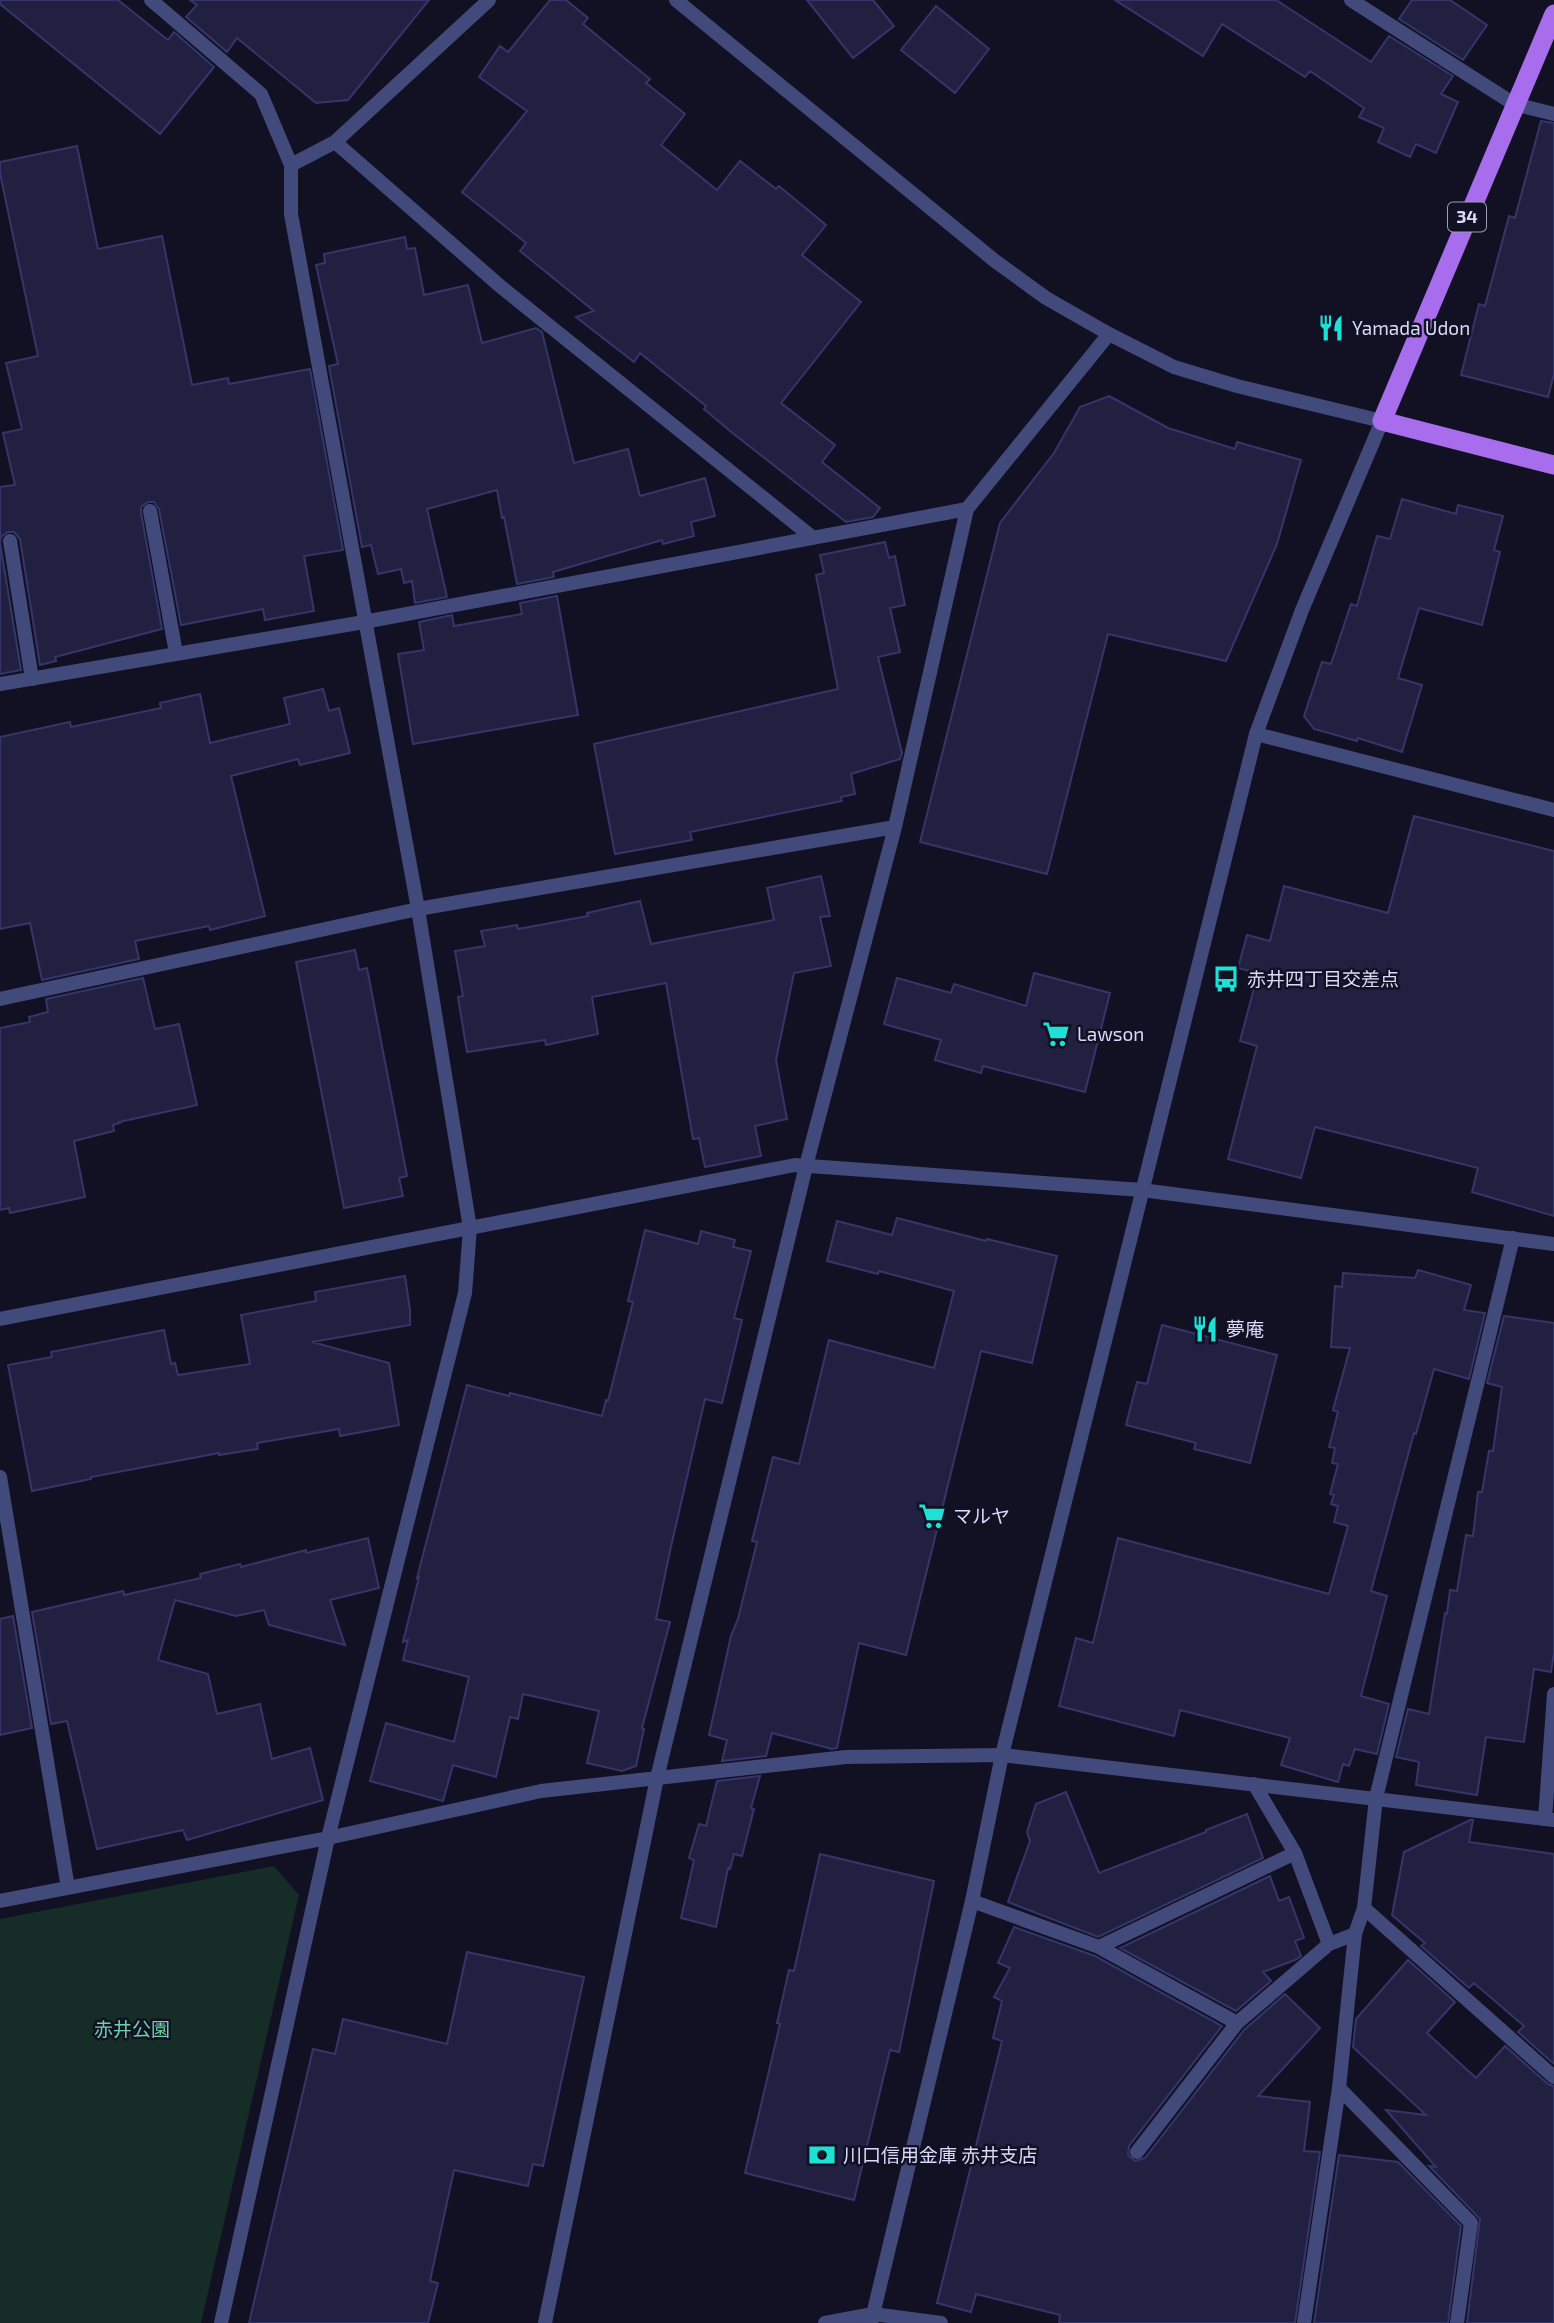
<svg xmlns="http://www.w3.org/2000/svg" width="1554" height="2323" viewBox="0 0 1554 2323" font-family="'Exo 2','Noto Sans JP',sans-serif">
  <rect width="100%" height="100%" fill="#111123"/>
  <path fill="#152c27" d="M274,1866L299,1895L201,2323H0V1919Z"/>
  <path fill="#212041" stroke="#36356a" stroke-width="2" d="M0,0H118L168,40L174,32L214,67L160,134L0,4Z
    M190,0H429L348,100L316,103L237,38L227,52L186,17L197,5Z
    M550,0H566L588,18L583,24L650,79L646,83L685,114L661,145L717,190L740,161L776,189L779,186L826,225L802,255L861,302L781,403L835,445L822,462L880,508L873,517L846,522L730,431L704,409L706,406L640,353L634,362L576,317L594,311L520,251L526,243L462,192L527,111L479,77L500,46L508,52Z
    M807,0H873L894,26L853,58Z
    M1115,0H1276L1371,62L1389,36L1453,76L1441,94L1458,102L1436,153L1416,144L1410,157L1378,142L1384,128L1359,117L1364,108L1310,71L1305,77L1222,24L1203,56Z
    M1412,0H1450L1487,25L1463,60L1399,19Z
    M936,6L989,49L955,93L901,50Z
    M1541,121L1554,123V374L1548,397L1461,375L1479,304L1485,306L1509,216L1515,218Z
    M77,146L98,249L162,236L192,385L228,378L229,384L310,369L343,550L304,556L314,611L265,620L263,609L181,625L159,509L154,502H148L141,507V513L162,629L55,657L56,661L40,665L20,539L14,532H8L1,537L0,543L21,670L0,674V487L15,485L3,433L22,429L6,363L38,356L0,173V162Z
    M405,237L407,249L415,248L424,295L468,285L482,343L536,328L542,332L574,463L628,449L640,496L705,478L715,516L691,522L694,536L663,544L662,540L553,572L554,577L517,584L504,517L502,518L497,490L427,509L447,597L415,603L412,581L404,583L401,569L378,574L371,545L362,547L329,366L338,364L316,265L325,263L324,254Z
    M1109,396L1168,428L1235,449L1237,442L1301,460L1277,544L1226,661L1108,634L1047,874L920,842L1000,523L1054,453L1080,407Z
    M1402,499L1456,514L1458,505L1503,516L1494,550L1500,552L1482,625L1419,608L1398,678L1422,685L1402,752L1358,738L1357,741L1314,729L1304,716L1322,662L1331,664L1351,604L1357,606L1377,536L1390,539Z
    M885,542L889,558L895,556L905,605L890,608L900,652L878,657L902,753L900,759L851,774L855,794L841,797L842,801L690,832L692,840L615,854L594,744L838,689L816,575L824,573L820,555Z
    M557,596L578,715L413,744L398,654L424,650L419,622L452,615L454,626L522,614L520,603Z
    M323,689L329,711L339,708L350,753L300,765L298,759L231,776L265,916L210,930L209,926L135,941L139,959L42,980L30,923L0,929V737L70,722L71,727L161,708L160,703L200,694L210,743L290,724L284,698Z
    M1414,816L1554,851V1216L1472,1192L1478,1168L1315,1127L1301,1178L1228,1159L1257,1046L1240,1041L1258,973L1238,968L1247,935L1270,941L1284,886L1388,913Z
    M821,876L830,916L820,917L831,966L794,973L776,1060L787,1119L755,1126L761,1156L705,1167L699,1138L693,1139L666,983L592,997L598,1034L546,1045L545,1040L467,1052L458,997L463,996L455,951L485,946L481,931L517,925L518,929L588,916L587,913L640,901L651,944L774,920L767,888Z
    M355,950L359,970L367,968L407,1176L399,1178L403,1196L344,1208L296,962Z
    M1034,973L1110,993L1085,1092L983,1066L981,1073L935,1060L941,1040L884,1024L897,978L951,993L954,984L1026,1006Z
    M143,978L155,1029L179,1024L197,1105L119,1122L120,1123L113,1125L114,1131L74,1141L85,1197L10,1213L9,1208L0,1210V1028L30,1022L29,1017L48,1012L46,999Z
    M897,1218L986,1241L987,1239L1057,1256L1032,1363L981,1351L906,1655L859,1643L837,1748L832,1749L772,1733L766,1756L722,1761L727,1740L709,1735L731,1636L738,1619L757,1542L752,1541L773,1457L799,1464L829,1340L934,1368L954,1291L879,1271L878,1274L827,1261L837,1221L892,1235Z
    M645,1230L698,1244L701,1231L735,1240L733,1247L751,1251L734,1318L742,1320L722,1403L705,1399L670,1551L656,1619L670,1622L642,1728L644,1729L636,1766L622,1771L587,1763L599,1711L523,1694L518,1719L510,1717L496,1777L453,1765L443,1801L370,1781L386,1723L454,1742L469,1677L403,1660L408,1640L403,1642L419,1577L417,1578L467,1385L509,1396L510,1393L602,1416L606,1400L608,1401L633,1302L628,1301Z
    M1418,1270L1471,1285L1464,1310L1485,1313L1469,1379L1434,1369L1416,1434L1414,1433L1371,1591L1387,1596L1361,1696L1389,1704L1377,1754L1355,1749L1349,1766L1343,1764L1338,1782L1281,1765L1290,1738L1180,1710L1174,1736L1059,1706L1076,1638L1093,1643L1118,1538L1329,1594L1348,1526L1334,1522L1338,1506L1331,1504L1334,1495L1330,1494L1338,1464L1332,1463L1335,1448L1329,1447L1338,1412L1333,1410L1350,1348L1331,1347L1335,1286L1342,1287L1343,1273L1415,1278Z
    M405,1276L410,1310V1325L312,1342L389,1363L399,1425L340,1436L339,1429L257,1443L258,1449L219,1455V1453L91,1477V1479L32,1491L8,1365L52,1357L51,1352L164,1330L171,1364L175,1363L178,1375L250,1364L241,1315L316,1301L315,1292Z
    M1504,1316L1554,1323V1652L1551,1672L1534,1669L1524,1742L1486,1737L1477,1795L1416,1785L1419,1762L1396,1757L1408,1709L1429,1714L1445,1613L1447,1614L1450,1590L1457,1591L1466,1535L1473,1536L1478,1492H1482L1489,1451H1493L1502,1387L1487,1383Z
    M1162,1325L1277,1355L1250,1463L1194,1449L1196,1443L1126,1425L1137,1382L1147,1384Z
    M368,1538L379,1588L330,1600L345,1645L269,1625L264,1610L236,1616L175,1600L158,1660L208,1674L217,1714L260,1704L272,1759L310,1748L323,1800L187,1840L183,1830L97,1849L67,1721L51,1724L32,1612L123,1591L124,1595L201,1578L200,1574L240,1564L241,1567L306,1550V1553Z
    M13,1616L32,1728L0,1735V1619Z
    M760,1776L751,1808L754,1809L742,1856L734,1854L730,1869L728,1868L716,1927L681,1918L694,1860L689,1858L699,1824L706,1826L717,1781Z
    M1066,1792L1099,1873L1206,1832V1830L1247,1814L1263,1858L1098,1937L1008,1902L1030,1841L1027,1832L1036,1804Z
    M1470,1820H1473L1469,1842L1554,1854V2064L1518,2032L1524,2026L1474,1983L1469,1988L1421,1946L1425,1943L1392,1915L1404,1852Z
    M820,1854L934,1881L899,2052L890,2050L854,2200L745,2173L780,2024L777,2023L789,1970L794,1971Z
    M1270,1876L1279,1901L1289,1897L1304,1938L1295,1941L1301,1956L1295,1960L1263,1972L1271,1981L1236,2011L1120,1948Z
    M1014,1927L1095,1956L1222,2026L1129,2146L1128,2155L1135,2161L1145,2158L1244,2030L1285,1994L1320,2028L1258,2096L1310,2102L1304,2151L1320,2152L1295,2323H1059L1060,2315L976,2294L971,2312L937,2303L1002,2041L993,2038L1002,2001L994,1997L1010,1968L998,1963Z
    M467,1952L584,1977L543,2166L533,2164L528,2186L454,2170L430,2281L438,2283L428,2323H249L313,2049L335,2054L343,2019L447,2044Z
    M1408,1960L1455,2002L1427,2033L1476,2078L1505,2046L1548,2084L1554,2086V2323H1467L1480,2219L1429,2166L1436,2167L1386,2110L1426,2115L1353,2047L1356,2019Z
    M1339,2155L1398,2162L1461,2226L1448,2323H1314Z"/>
  <g fill="none" stroke-linecap="round" stroke-linejoin="round">
    <path stroke="#424a7c" stroke-width="14" d="M150,511L176,653
      M10,541L32,679
      M1254,1784L1295,1853L1329,1944
      M1545,1819L1554,1694
      M972,1901L1099,1947L1237,2023
      M1364,1908L1554,2077
      M1099,1947L1295,1853
      M1339,2088L1471,2223L1457,2323
      M1137,2152L1237,2023L1329,1944L1355,1934"/>
    <path stroke="#424a7c" stroke-width="14" d="M151,0L261,94L291,165V214L418,909L470,1228L465,1293L328,1838L221,2323
      M1351,0L1514,104L1554,114
      M335,142L500,286L812,537
      M291,165L335,142L489,0
      M0,684L364,622L967,509
      M1256,734L1554,810
      M0,999L418,909L895,827
      M0,1477L68,1888
      M0,1901L328,1838L541,1791L846,1757L1002,1755L1554,1820
      M545,2323L657,1778L806,1166L895,827L967,509L1109,334
      M825,2323L873,2314L941,2323
      M1304,2323L1339,2088L1355,1934L1364,1908L1376,1798L1513,1238"/>
    <path stroke="#424a7c" stroke-width="14" d="M676,0L995,261L1046,298L1109,334L1174,367L1237,386L1382,421L1302,610L1256,734L1002,1755L972,1901L871,2323
      M0,1319L795,1165L1142,1190L1554,1244"/>
    <path stroke="#a76dec" stroke-width="19" d="M1554,14L1382,421L1554,465"/>
  </g>
  <defs>
    <g id="restaurant-bare" transform="scale(2.1)"><path d="M-5-6h1v4h1v-4h1v4h1v-4h1v5L-1.5 .5V6h-2V.5L-5-1ZM5-6V6H3V1.5H1.5Q1.5-4 5-6Z" fill="#1de1d4" stroke="#111123" stroke-width="2.5" paint-order="stroke"/></g>
    <g id="bus-bare" transform="scale(2.1)"><path d="M-5-6H5V4H4V6H2V4H-2V6H-4V4H-5ZM-3.5-4V0h7V-4ZM-3.5 1.2v1.5H-2V1.2ZM2 1.2v1.5H3.5V1.2Z" fill="#1de1d4" stroke="#111123" stroke-width="2.5" paint-order="stroke"/></g>
    <g id="supermarket-bare" transform="scale(2.1)"><path d="M-6-5.5h2.5l.6 2H6L4.5 2H-2.5L-4.4-4H-6ZM-1.5 3.2a1.3 1.3 0 1 0 .1 0ZM3 3.2a1.3 1.3 0 1 0 .1 0Z" fill="#1de1d4" stroke="#111123" stroke-width="2.5" paint-order="stroke"/></g>
    <g id="bank-bare" transform="scale(2.1)"><path d="M-6-4H6V4H-6ZM0-2.3a2.3 2.3 0 1 0 0 4.6a2.3 2.3 0 1 0 0-4.6Z" fill="#1de1d4" stroke="#111123" stroke-width="2.5" paint-order="stroke"/></g>
  </defs>
  <g fill-rule="evenodd">
    <use href="#restaurant-bare" x="1331" y="328"/>
    <use href="#bus-bare" x="1226" y="979"/>
    <use href="#supermarket-bare" x="1056" y="1034"/>
    <use href="#restaurant-bare" x="1205" y="1329"/>
    <use href="#supermarket-bare" x="932" y="1516"/>
    <use href="#bank-bare" x="822" y="2155"/>
  </g>
  <g text-anchor="middle" stroke-width="5" stroke-linejoin="round" paint-order="stroke">
    <rect fill="#111123" stroke="#9c9eba" stroke-width="2" x="1448" y="202.5" width="38" height="29" rx="5"/>
    <g font-size="18" font-weight="bold" fill="#d8dafa">
      <text x="1467" y="223">34</text>
    </g>
    <g font-size="19" fill="#d8dafa" stroke="#111123" text-anchor="start">
      <text x="1352" y="335">Yamada Udon</text>
      <text x="1247" y="986">赤井四丁目交差点</text>
      <text x="1077" y="1041">Lawson</text>
      <text x="1226" y="1336">夢庵</text>
      <text x="953" y="1523">マルヤ</text>
      <text x="843" y="2162">川口信用金庫 赤井支店</text>
    </g>
    <g font-size="19" fill="#6dd1a7" stroke="#111123">
      <text x="132" y="2036">赤井公園</text>
    </g>
  </g>
</svg>
